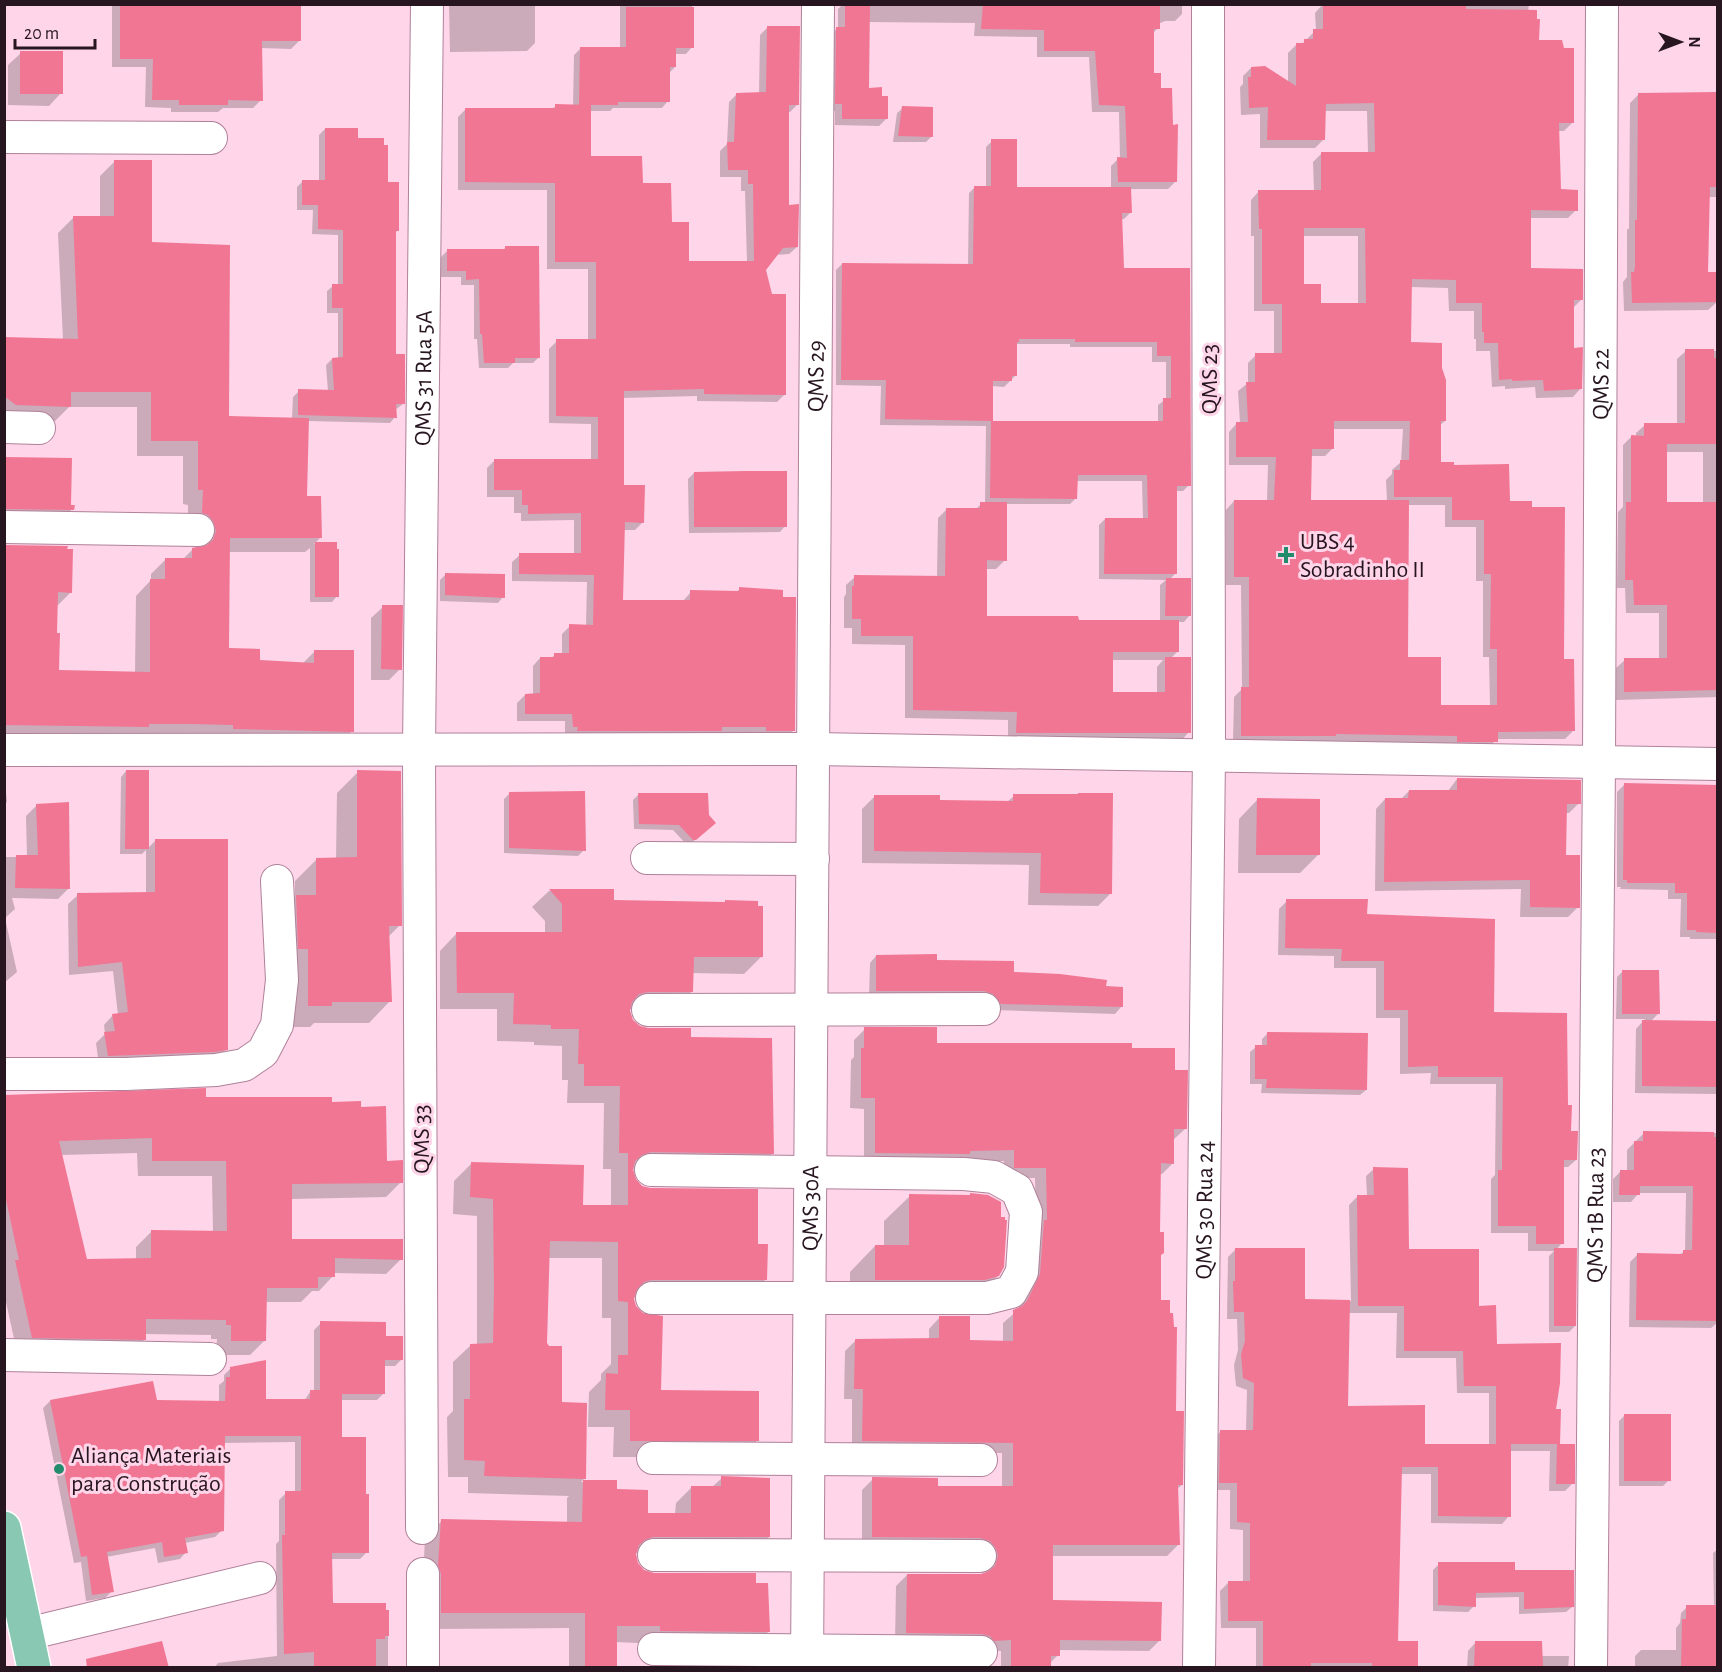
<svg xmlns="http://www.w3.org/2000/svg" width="1722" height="1672" viewBox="0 0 1722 1672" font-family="'Alegreya Sans',sans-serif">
  <rect width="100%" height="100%" fill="#fed5e9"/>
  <path fill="#0003" fill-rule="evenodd" d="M112,4H299V41L291,49L261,48V100L253,108H223L218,112H171V108L145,107L146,67H112Z
    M449,4H535V43L527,51L450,52Z
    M620,4H692V47L686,54H675V67L669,73L668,101L662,108H613L610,111H590V157L641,185L671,224L688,263H747L745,191H741V177H720V151L727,144L729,102L737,94H759L760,35L768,27L798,104L790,112H787L788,206L797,247L789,254L775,255L764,269L785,394L777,402L697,401V396L622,398L623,486L643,522L635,530H623L622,601H683L691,592H736L740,589L794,730L786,738L565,734V721H517V703L525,695H533V666L540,658H551L555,655H562V634L570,626H586L587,582L512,581V562L520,555H574V520L521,521V513H514V497H487V468L495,460H591V424L549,423V349L557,341H588V269H547V190H458V117L466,109H552L556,106H573L574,55L581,48L620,49Z
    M843,4H1182V14L1175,21H1165L1158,24V28L1152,34V74L1159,90L1175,182L1168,189H1129L1130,213L1124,219H1121L1122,270H1189V485L1183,491H1175V574L1169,580L1189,616L1184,622H1178V651L1171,658L1189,732L1181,741L1008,742V720L905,718V645L852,644V628H844V597L846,594V585L855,577H937L938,518L947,509L975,510L981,504H985L986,426L880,425L881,386L836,385V270L842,264L968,265L969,193L975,187H986V147L992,141L1016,188H1111V166L1118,159H1120L1119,112H1092L1089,57H1037V37L974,36L975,23L868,22V89L881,98L886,119L879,126L835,125V111H829V35L838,28V9ZM1016,344H1070V347H1152V362H1166V399L1158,405V422H991L992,386L1004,387L1016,375ZM1076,481H1142L1143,519H1105L1099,525V579L1166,580L1160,585V622H1077L985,618L986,569H996L1005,560L1006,504H1070L1076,498ZM1112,660H1163L1157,667V694H1112Z
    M1323,4H1529L1528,12L1538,41L1572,123L1564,131H1558L1559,191L1576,210L1568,218H1530L1529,270L1581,300L1573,308L1572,349L1581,388L1573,397L1536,398L1535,387L1505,389V386L1492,387L1490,351H1476V339H1474V311H1449L1448,288L1410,287L1409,344L1445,421L1439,426V464L1453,467L1509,502L1562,660L1573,731L1565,739H1496L1488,750L1233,743L1234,697L1242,689L1241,585H1226V510L1234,501H1267L1268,465H1229V432L1237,423H1240L1238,391L1248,383V363L1256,355H1274V311H1254V236H1251V200L1259,191H1314L1313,162L1321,154H1368L1367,111H1324V139L1315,148H1260V114L1241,115L1240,87L1243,84V76L1251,68L1288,83V53L1296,45H1301L1316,30L1315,13ZM1303,236H1358V305H1319L1303,286ZM1333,429H1403L1401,462L1392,470V474L1386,480L1387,501H1309L1310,456H1325L1333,448ZM1407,505H1445V527H1476V581H1483V657H1489L1490,706L1439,707L1406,658Z
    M21,53L61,93L49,106L8,105V65Z
    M1639,94H1718V197H1708L1707,273L1717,302L1708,310L1624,311L1623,282L1627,277V230L1629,228L1630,103Z
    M903,108L931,137L926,142H893L897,113Z
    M325,129L357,140L386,183L397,231L395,233V356L403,404L395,410V417L390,423L308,421L306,498L321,537L314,544H335L337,596L332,602H310V548L305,552H228L227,650L259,661L302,664L315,651L352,731L337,746L4,740V546L66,547L71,592L56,607L57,672L135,673L136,596L151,580V574L166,559H183L193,549L202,548L199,536L188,528V505L183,504V456H137V407H69L55,421L4,419V339L63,340L58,233L73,218H100V176L115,161L228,417L292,419L293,397L299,391L328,392L326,365L332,359H338V313H327V291L333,286H338V235L312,234L313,210H297V187L303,181L319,182V135Z
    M506,247L539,357L533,363H513L508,368H479L477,339H474V285H461V277H441V257L447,251H502Z
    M1686,351H1718V697L1616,700V668L1625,660H1659V613H1626L1625,588H1617L1618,512L1623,507V445L1632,436L1636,437V433L1645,425H1677V359ZM1666,452H1703V504H1666Z
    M4,458L70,506L72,509L57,525L4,524Z
    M694,473L785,526L780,532L689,533L688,479Z
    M446,574L503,597L498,603L440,601V580Z
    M383,607L400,669L389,680H371V618Z
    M126,771L148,848L155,841L226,1049L217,1059L99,1065L96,1043L105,1034L104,1025L113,1015H118L113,971L69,975L68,904L78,895L146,894V850L142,854H120L121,777Z
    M4,772L7,802L4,804Z
    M358,772L400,925L388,937L390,1001L369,1023H314L310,1027H288L275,918L295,898V881L316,860L336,859L337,793Z
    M1457,779L1579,803L1569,813H1565V856L1578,907L1568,917H1520L1521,889L1375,891L1376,809L1385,799H1401L1409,791H1448Z
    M1624,785L1718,786V939H1690V937H1680L1681,899H1668V890L1620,889L1621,887H1617V792Z
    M510,793L584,850L578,856L504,853V799Z
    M639,794L709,828L689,845H687L673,830L634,829L633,800Z
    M875,796L938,802H1007L1014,796L1111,893L1098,906L1028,905L1029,865L862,863V809Z
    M1257,800L1319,854L1300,873H1238L1239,819Z
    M37,805L69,888L58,899L12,898L15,909L5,918L17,972L4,983V857H27L26,816Z
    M549,891H612V902L761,957L744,974L692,973V991L675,1009H628L631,1019L639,1027L689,1038L773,1153L756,1170L631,1169L634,1180L642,1187L757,1246L766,1279L749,1297H633L660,1391L758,1440L740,1457H613L614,1427H588L589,1392L601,1380V1374L611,1364V1318H602V1258H548L546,1344L560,1404L585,1478L581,1482H616V1490L646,1514H675L676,1503L692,1487H712L722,1478L769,1537L753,1553H635L637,1565L644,1572L654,1575L755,1585L769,1631L753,1648L615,1642V1668H569V1628L426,1629L423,1581L425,1537L442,1521L567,1524V1498L569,1496L468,1493V1477H448L447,1417L453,1411V1362L471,1345H477V1216L453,1214L454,1181L471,1164L581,1206H611V1169H603L604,1103H567L568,1080H562V1046L534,1045V1042L497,1041V1009H440V951L457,933H545V921L532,907Z
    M1287,901L1366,916L1493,1014L1567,1107L1576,1160L1568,1167H1562V1243L1556,1250L1575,1326L1569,1332H1549V1256L1554,1251H1528V1233H1491V1179L1495,1175L1496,1084H1430L1431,1073L1400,1074V1018H1376V968H1334V956L1278,955L1279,909Z
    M876,956L936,962L1012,973L1121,1007L1115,1014L994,1010L869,998L870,963Z
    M1623,971L1658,1014L1650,1022H1718V1094L1635,1093L1636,1029L1645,1019H1616L1617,977Z
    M865,1029L936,1044L1130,1049L1173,1071L1185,1129L1173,1140V1163L1162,1174H1159V1255L1160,1302L1175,1413L1182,1485L1177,1489L1178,1545L1167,1556H1052V1602L1160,1640L1149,1651L1058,1650V1655L1049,1664V1668H1001V1651L895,1644L896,1586L907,1575L986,1574L987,1567L862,1548V1490L873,1479L937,1487H1002V1453L852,1452V1399H844L845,1351L856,1340H929V1329L940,1317L968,1342H1003V1323L1018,1310L1029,1286L1036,1229L1035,1178H1004V1161L864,1164V1109L850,1108L851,1060L854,1057V1040Z
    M1267,1034L1366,1090L1360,1095L1261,1093L1262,1084H1250V1052L1256,1047H1262V1039Z
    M4,1096L205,1099L331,1103L360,1108L386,1162L401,1182L386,1197L291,1199V1241L401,1259L386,1274L333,1273V1276L319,1291H312L301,1302H265V1340L250,1355H216L217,1339H211V1335L145,1334V1339L130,1354L17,1352L4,1293ZM137,1153L138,1176H212L213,1232H151L136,1247V1260L86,1261L61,1155Z
    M1644,1133H1718V1322L1711,1328L1629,1327L1630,1262L1637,1255H1679L1685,1251L1686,1193H1639L1631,1202H1613V1179L1620,1172H1627V1150Z
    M1374,1169L1407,1251L1478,1307L1496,1345L1555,1410L1559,1446L1573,1483L1565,1491H1549L1550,1451H1509V1516L1502,1524L1431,1523V1474H1400L1396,1642L1416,1668H1256V1628H1221L1220,1591L1228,1583H1243V1530L1230,1529V1490H1212L1213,1440L1220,1432H1246L1247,1390L1236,1386L1234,1365L1238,1350L1237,1319H1227L1228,1257L1236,1249L1304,1300L1351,1301L1349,1205L1357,1197L1367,1196L1366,1176ZM1348,1313H1397L1396,1358H1456L1457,1393H1489V1446H1423L1346,1407Z
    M971,1194L998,1276L972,1301L850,1305V1272L875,1246H884V1221L910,1196L968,1197Z
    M321,1323L384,1337L401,1360L395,1366H384V1393L377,1400H340V1439L367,1552L360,1559H330L331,1605L388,1611V1668H214L218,1663L277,1656L276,1544L279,1541V1500L286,1493H295V1442L223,1443L222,1530L215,1537L185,1543L186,1552L180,1559L158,1563L155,1548L106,1557L112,1591L105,1598L86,1601L81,1562L74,1563L43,1408L50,1401L219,1402V1385L224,1381V1375L231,1368L265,1401H304L310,1392H314V1330Z
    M1624,1416L1669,1480L1663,1486H1619V1421Z
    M1718,1549V1668H1635V1656L1641,1650H1676V1628L1680,1623L1681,1613L1687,1607L1714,1606L1713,1553Z
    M1439,1564L1513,1572L1572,1607L1566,1612L1519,1614V1597L1474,1598V1606L1468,1612L1433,1611V1570Z
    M1475,1643L1541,1656H1569L1568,1668H1467L1468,1651Z"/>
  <path fill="#f17693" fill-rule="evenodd" d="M120,4H301V41H262L263,101L228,100V105H179V100H152L153,59H120Z
    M845,4H870L869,88L882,87V96H888V119H842V104H835L836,27H845Z
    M983,4H1160V29H1154V73H1161V88H1172L1173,125L1178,124L1177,182H1118L1117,157L1127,158L1125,106L1099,105L1095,51H1044V30L981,29Z
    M1323,4H1466V9L1537,10V19H1540L1539,40H1562L1564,48H1574V123H1559L1561,189L1578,190V211L1531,210V268L1583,269V300H1574V348L1583,347L1582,389L1544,391L1543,380L1512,381V379L1499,380L1498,343H1484V332H1482V303H1456V280L1412,279L1411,342L1442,343V368L1446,380V421H1441V462H1454V465L1509,464L1510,501H1532V507H1565L1564,659H1574L1575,731L1498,732V742H1457V736L1336,734V736H1241V687H1249V577H1234V500H1274L1276,457H1236V422H1248L1246,382H1255V353H1282V304H1262V229H1259L1258,190H1321V152H1375L1374,103L1326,104L1325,140H1267L1268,107L1249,108L1248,77H1251V67L1265,66L1296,86V43H1304V39H1313V29H1323ZM1304,228H1365L1366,303H1321V284H1304ZM1334,421H1410L1409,460H1400V470H1394V497H1452V520H1484V574H1491L1490,649H1497V705H1441V657H1408L1409,500H1311L1312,449H1334Z
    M626,7H694V48H676V67H670V102H618V105H579L580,47H626Z
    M767,26H800L799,105H789V205L799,204L798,247L783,248L766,270L772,294H786V395L704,394V389L624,391V485H645L644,523L625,522L623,600H690V590L739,591V587L783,590V597H796L795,731H766V727H722V731H577L578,727H573L572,714H525V694L540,693V657H554V653H569V624L593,625L594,575L519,574V553H581V513L528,514V505H522V490H494V459H598V417L556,416V339H596V262H555V183L465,182V108H555V104L591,105V156H642L643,183H671L672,222H689V261H754L753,184H748V170H728L727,142H734L736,93L766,92Z
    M20,51H63V94H20Z
    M1718,92V187H1710L1708,272H1718V302L1632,303L1631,272H1634L1635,267V220H1637L1638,93Z
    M902,106L933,107V137L898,136Z
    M325,128H358V138H384V145H388V182H399V231H396V354H405V404H396L397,418L298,415V389L334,390L332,358L343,357V308H332V284H343V230L318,229V205H302V180H325Z
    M991,139H1017V187H1131L1132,213H1122L1124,268H1190L1191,486H1177V574H1104L1105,518H1148L1147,475H1078L1077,499L990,498L991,421L885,419L886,380H841L842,263L973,264L974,186H991ZM1019,339H1075V342H1157V356H1171V398H1163V421H993V381H1012V376H1017V342H1019Z
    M114,160H152V242L230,245L229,416L309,418L307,496H321L322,538H230L229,648L260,649V660L314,663V650H354V732L233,729V725L192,724H149V727L4,725L5,545L68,546L67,549H73L72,593L58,592L57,633H60L59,670L150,672V579H165V558H192V548L207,545L213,540L216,531L213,521L208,515L202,513L203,490H198V441H151V392H71V407L16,405L4,396V337L78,339L73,216H114Z
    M505,246H539L540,358H515V363H484L482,334H480L479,279L466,280V271H447V249H505Z
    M1685,349H1714V358H1718V444H1667V502H1718V690L1624,692V658H1667V605H1634L1633,580H1625L1626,502H1631V435L1644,436V423H1685Z
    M4,457L72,458L71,505H75L74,510L4,509Z
    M746,471H787V527H694V472Z
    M980,502H1007V561L987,560V616H1078L1079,620H1179V652H1113V692H1165V657H1191V733H1016L1017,712L913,710V636H861V619H852V586H854V575L945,576L946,508H980Z
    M315,542H337V549H339V597H315Z
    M445,573L505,574V598L445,595Z
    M1166,578H1191V616H1165Z
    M382,605H403L402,670L381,669Z
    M126,770H149V849H125Z
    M357,770L401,771L402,926H389L392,1002H332V1006H308V949H298L296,895H316V858L357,857Z
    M1457,778L1581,780V804H1567L1566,855H1580V908L1530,907V880L1384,882L1385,798H1408L1409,790H1457Z
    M1624,783L1718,785V933L1696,932V930H1687V893H1675V883H1627V880H1623Z
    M585,791L586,851L509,848V792Z
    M638,793H708L709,815L716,823L696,840H693L679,825L639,824Z
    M1078,793H1113L1112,894L1040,893L1041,853L874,851V795H940V800L1013,801V794H1078Z
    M1257,798L1320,799V855H1256Z
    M69,802L70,889L15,888L16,855H38L36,804Z
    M155,839H228V1050L214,1052L108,1056L104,1032L115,1031L112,1014L128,1012L122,962L78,967L77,893L155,892Z
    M549,889H614V900L725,902V900L758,901V906H763V957H694L693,992H648L639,994L632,1002L630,1011L633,1020L640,1026L648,1028H691V1037L772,1038L774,1154L651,1152L642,1155L635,1161L633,1169L636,1179L642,1186L650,1188L758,1189V1244H768L767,1280H651L644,1282L637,1289L634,1299L636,1306L643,1313L663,1316L661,1390L759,1391V1441H630V1410H605L606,1373L618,1374V1355H628V1302L618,1301V1242L550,1241L547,1343L549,1346H562V1402L587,1403L586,1479L484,1476L485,1461L464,1460V1399H470V1344L493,1343L494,1290L493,1199L470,1197L471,1162L584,1165L583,1205H628V1153H619L620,1086H584V1064H578L579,1029H551V1025L513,1024L514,993H457L456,932H562V904Z
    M1286,899H1368L1367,914L1495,919L1494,1012L1567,1013L1568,1105H1572L1571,1131H1578L1577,1160H1564V1244H1536V1226H1498V1170H1502L1503,1077H1438V1066L1408,1067V1010H1384V961H1341L1342,949L1285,948Z
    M937,954V960L1014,961V972L1060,974L1107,980L1106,986L1123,987V1007L1001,1004L993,994L984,991H876V955Z
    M1622,970H1659L1660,1014H1622Z
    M1642,1020L1718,1021V1087L1642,1086Z
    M864,1027H937V1043H1132V1048H1175V1070H1188L1187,1129H1174V1164L1161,1163L1160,1232H1164V1253L1161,1255V1300H1170V1313H1173L1174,1327H1177L1176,1411H1184L1183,1485H1178L1180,1545H1053V1600L1162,1602L1161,1641L1060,1640V1656H1051V1668H1011V1640L994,1641L990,1636L981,1634L906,1633L907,1574H981L989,1571L995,1566L998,1555L995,1547L990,1541L980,1538L872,1537V1477L938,1478V1486H1013V1443L862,1441L863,1389H854L855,1339L939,1338V1316H970V1340L1013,1341V1310L1022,1306L1027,1301L1040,1274L1044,1220H1047L1046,1168H1014V1150L970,1151V1154L875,1153V1098H861V1048H864Z
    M1267,1032L1368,1033L1367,1090L1266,1088L1267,1079H1255V1045H1267Z
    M206,1088V1097H332V1102L361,1101V1107L386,1106L387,1161L403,1160V1183L292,1184V1239H403V1260L335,1258V1277H318V1288H267L266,1341H231V1325H226V1320L146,1319V1340L32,1338L15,1260H19L4,1190V1095ZM152,1138V1161H226L227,1231L151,1230V1258L87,1259L59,1141Z
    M1643,1131L1714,1132V1137H1718V1321L1636,1320L1637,1253L1683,1254V1250H1692L1693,1186H1640V1195H1619L1620,1170H1634V1141H1643Z
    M1373,1167L1408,1168L1409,1249H1479V1306L1496,1305L1497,1344L1561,1343L1560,1383L1556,1409H1561L1560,1444H1575V1484H1556L1557,1444H1511V1517L1438,1516V1467H1402L1398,1641H1418V1668H1372V1663H1311V1668H1263V1621H1228V1581H1250V1523L1237,1522V1483H1219L1220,1430H1253L1254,1383L1243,1378L1241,1354L1245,1341L1244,1312H1234L1233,1281H1235V1248H1305V1299L1350,1300L1348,1406L1425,1405V1444H1496V1386H1464L1463,1351H1404V1306H1358L1357,1195H1374Z
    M970,1193L988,1195L1001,1202V1217H1005V1220H1007L1004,1267L999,1276L985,1280H875V1245H909V1194L970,1195Z
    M1554,1248H1577L1576,1326H1554Z
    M320,1321L386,1322V1336H403V1360H385V1394H342V1437H366V1494H369V1553H332L333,1603H386V1610H389V1636H385V1639H376V1668H314V1652L284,1654L282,1535H285V1491H301V1436H225L224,1531L185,1538L188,1553L164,1557L162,1542L107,1552L114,1592L92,1595L87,1556L81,1557L50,1400L153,1381L157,1400L225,1401L226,1377H230V1367L266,1360V1399H310V1390H320Z
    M1624,1414H1671V1481H1624Z
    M721,1476L770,1478V1537H653L645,1540L639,1545L636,1554L638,1563L644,1570L654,1573H756V1583H768L770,1632L660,1631V1626H617V1668H585V1613H441V1574L438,1565L441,1519L582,1522L583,1480H617V1489L648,1490V1513H691V1486H721Z
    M1438,1562H1515V1570H1574V1607L1524,1609V1592L1476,1593V1607L1438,1605Z
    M1686,1605H1718V1668H1681L1682,1619H1686Z
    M162,1641L169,1668H87L86,1659Z
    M1475,1641H1542L1543,1667L1474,1668Z"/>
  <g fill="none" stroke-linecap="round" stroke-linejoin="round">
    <g stroke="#b08199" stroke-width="34">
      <g id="minor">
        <path d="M4,137L211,138"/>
        <path d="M4,427L39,428"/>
        <path d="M4,527L198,530"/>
        <path d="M4,750L814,749L1718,764"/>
        <path d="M647,858L813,859"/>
        <path d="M648,1010L984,1009"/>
        <path d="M4,1074H126L216,1070L244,1065L263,1052L277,1025L282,980L277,881"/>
        <path d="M651,1170L964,1174L994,1177L1017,1190L1026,1212L1022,1272L1011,1292L987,1298H652"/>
        <path d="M4,1355L210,1359"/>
        <path d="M653,1458L981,1460"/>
        <path id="s1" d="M422,1528L419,750L427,4"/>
        <path d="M654,1555L980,1556"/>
        <path d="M423,1574V1668"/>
        <path d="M27,1634L260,1578"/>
        <path d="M654,1649L981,1652"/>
        <path id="s2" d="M807,1668L818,4"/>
        <path id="s3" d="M1199,1668L1209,754L1208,4"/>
        <path id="s4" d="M1591,1668L1599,763L1602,4"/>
      </g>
    </g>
    <g stroke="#fff" stroke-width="36">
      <path id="major" d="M4,1528L34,1668"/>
    </g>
    <use href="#minor" stroke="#fff" stroke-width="32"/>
    <use href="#major" stroke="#89c8b2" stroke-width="33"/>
  </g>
  <g fill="#238d6b" stroke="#fed5e9" stroke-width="2">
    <path d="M1283 546h6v6h6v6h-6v6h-6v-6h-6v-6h6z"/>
    <circle cx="59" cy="1469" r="6"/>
  </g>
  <g text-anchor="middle" stroke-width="6" stroke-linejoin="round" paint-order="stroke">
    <g font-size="24" fill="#27151f" stroke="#fed5e9">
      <text dy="8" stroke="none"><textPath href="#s1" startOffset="1150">QMS 31 Rua 5A</textPath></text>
      <text dy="8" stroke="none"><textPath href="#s2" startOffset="1292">QMS 29</textPath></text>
      <text transform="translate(1209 379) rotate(-90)" y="8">QMS 23</text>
      <text dy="8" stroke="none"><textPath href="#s4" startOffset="1284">QMS 22</textPath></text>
      <text transform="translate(421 1139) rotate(-90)" y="8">QMS 33</text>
      <text dy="8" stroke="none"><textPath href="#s2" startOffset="460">QMS 30A</textPath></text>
      <text dy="8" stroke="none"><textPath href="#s3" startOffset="458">QMS 30 Rua 24</textPath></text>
      <text dy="8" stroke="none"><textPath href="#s4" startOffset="453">QMS 1B Rua 23</textPath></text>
    </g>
    <g font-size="24" fill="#27151f" stroke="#fed5e9" text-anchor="start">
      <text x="1300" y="549">UBS 4<tspan x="1300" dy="28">Sobradinho II</tspan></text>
      <text x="71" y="1463">Aliança Materiais<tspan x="71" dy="28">para Construção</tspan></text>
    </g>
  </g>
  <rect width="1722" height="1672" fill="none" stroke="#27151f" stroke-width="12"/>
  <g transform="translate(1680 42) rotate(90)" stroke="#fed5e9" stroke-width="4.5" paint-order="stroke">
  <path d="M0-4.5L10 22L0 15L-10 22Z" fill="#27151f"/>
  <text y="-9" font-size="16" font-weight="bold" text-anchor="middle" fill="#27151f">N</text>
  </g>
  <path d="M15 39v9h80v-9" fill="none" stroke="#27151f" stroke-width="3"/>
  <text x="24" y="39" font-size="18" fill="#27151f" stroke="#fed5e9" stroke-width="4.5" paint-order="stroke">20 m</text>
</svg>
